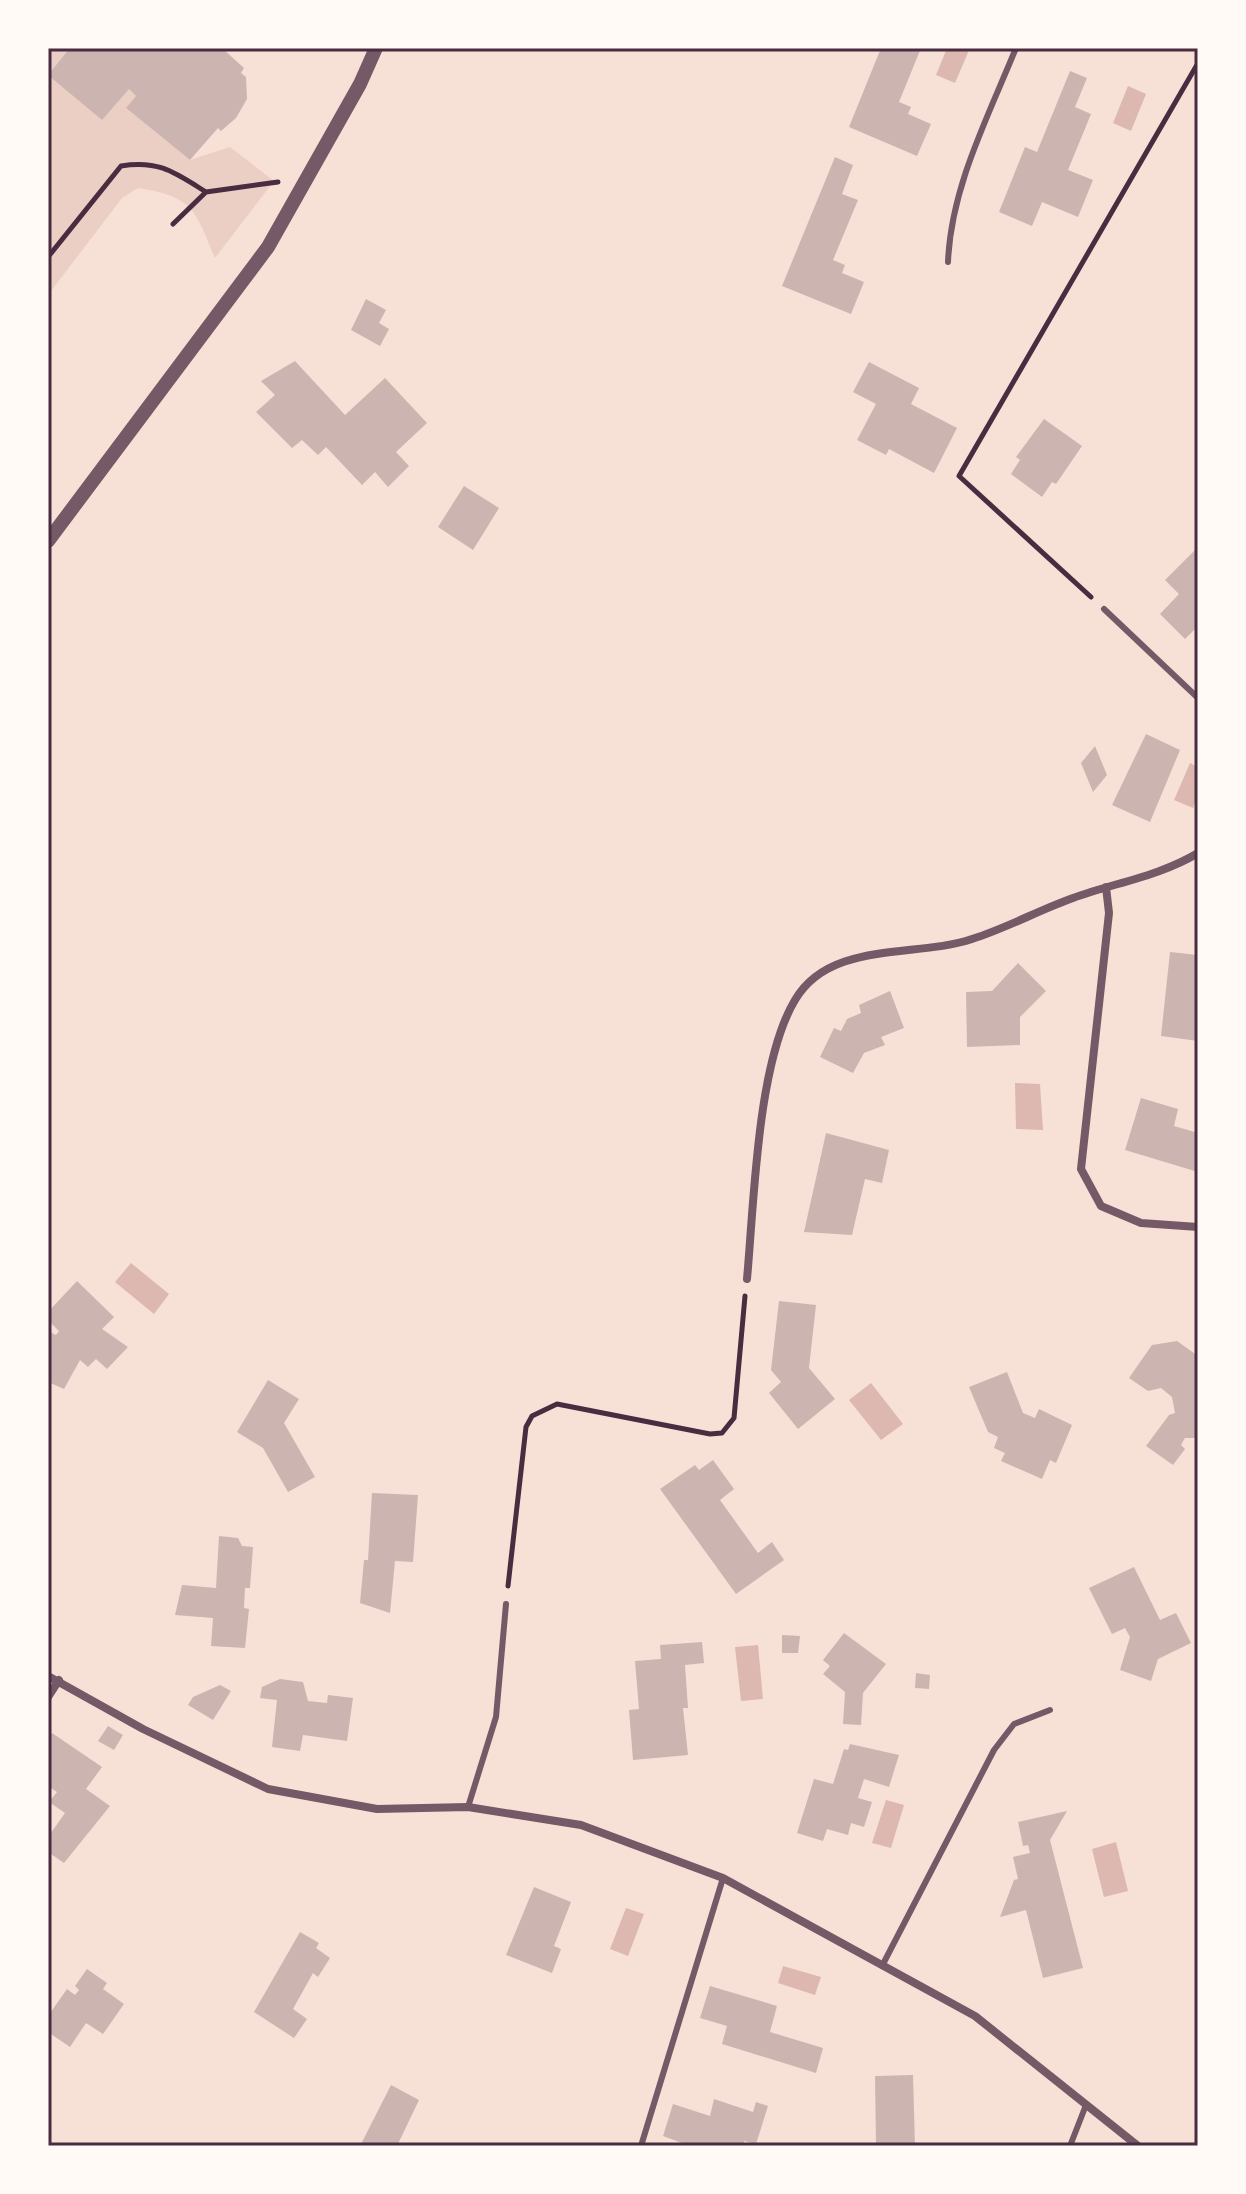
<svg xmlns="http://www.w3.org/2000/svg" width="1246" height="2194" viewBox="0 0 1246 2194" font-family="Overpass,sans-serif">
  <rect width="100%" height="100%" fill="#f7e1d7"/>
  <path fill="#ebcfc5" d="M48,48H70L129,89L136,96L127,109L190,160L230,147L274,181L215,258C195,210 194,197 138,188L122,198L48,295Z"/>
  <path fill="#dcb8b0" d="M947,48H970L955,83L936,75Z
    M1128,86L1146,94L1131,131L1113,123Z
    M1190,763L1198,767V795L1193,808L1174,800Z
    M1015,1083L1040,1084L1043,1130L1016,1129Z
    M131,1263L169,1294L154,1314L115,1282Z
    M871,1383L903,1424L881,1440L849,1400Z
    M758,1645L763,1699L741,1701L735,1647Z
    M886,1800L904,1805L891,1848L872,1843Z
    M1116,1842L1128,1891L1104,1897L1092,1849Z
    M626,1908L644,1914L628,1956L610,1949Z
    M783,1966L821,1977L815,1995L778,1983Z"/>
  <path fill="#ccb4b1" d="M70,48H222L244,68L241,73L246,77L247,99L236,118L221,131L218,128L190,160L126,108L136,96L129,89L102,120L48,75Z
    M881,48H921L899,102L911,107L908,114L931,124L917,156L849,127Z
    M1070,71L1087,78L1075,107L1091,114L1068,170L1093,180L1078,217L1042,202L1032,226L999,212L1025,147L1037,152Z
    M835,157L853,165L842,194L858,200L833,260L845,265L842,273L864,282L851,314L782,286Z
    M366,299L386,310L379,323L389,329L380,346L351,330Z
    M295,361L345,415L385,378L427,423L396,452L409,466L388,487L375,472L362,485L326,447L318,455L302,440L292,448L256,412L275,395L261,381Z
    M869,362L919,388L911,404L957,428L934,473L889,449L886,455L857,440L876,404L853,392Z
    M1044,419L1082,446L1056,484L1052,482L1042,497L1011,474L1020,460L1016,457Z
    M464,486L499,508L473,550L438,527Z
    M1198,547V626L1185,639L1160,614L1179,594L1165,580Z
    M1146,734L1180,750L1150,822L1112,805Z
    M1095,746L1107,775L1093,792L1081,763Z
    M1170,952L1198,955V1041L1161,1036Z
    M1018,963L1046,991L1020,1017V1045L967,1047L966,992L992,991Z
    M890,991L904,1028L881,1037L885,1045L864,1053L853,1073L820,1057L834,1028L841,1031L847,1019L861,1013L859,1005Z
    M1141,1098L1178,1109L1174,1126L1198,1133V1172L1125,1150Z
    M826,1133L889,1150L882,1183L865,1179L852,1235L804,1232Z
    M77,1281L114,1317L102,1329L128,1347L107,1369L96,1359L88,1367L80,1360L64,1389L48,1382V1331L56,1335L59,1331L48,1320V1312Z
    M779,1301L816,1305L809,1368L835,1399L798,1429L769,1393L781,1382L771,1370Z
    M1177,1341L1198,1356V1438H1185L1181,1445L1185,1449L1173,1465L1146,1446L1169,1415L1175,1413L1172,1397L1161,1388L1148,1391L1129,1378L1152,1345Z
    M1007,1372L1023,1413L1035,1418L1039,1409L1072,1425L1056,1463L1050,1460L1042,1479L1001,1461L1005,1453L994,1448L998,1437L988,1432L969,1387Z
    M268,1380L299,1399L284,1423L315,1477L288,1492L263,1448L237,1432Z
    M713,1460L734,1489L720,1500L758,1553L772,1542L784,1560L736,1594L660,1489L695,1465L699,1470Z
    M372,1493L418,1495L413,1562L395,1561L390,1613L360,1603L364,1560H368Z
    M219,1536L238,1538L242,1546L253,1547L250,1588H245L244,1608L249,1609L245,1648L211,1646L213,1618L175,1615L182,1585L216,1588Z
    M1134,1567L1160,1620L1176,1613L1191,1643L1158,1659L1151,1681L1120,1670L1130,1637L1125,1628L1112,1634L1089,1588Z
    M844,1633L886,1664L863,1693L861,1725L843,1724L845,1692L823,1674L830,1666L823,1660Z
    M782,1635L800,1636L798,1653H782Z
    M702,1642L704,1663L685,1665L688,1708H683L688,1755L633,1760L629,1710L639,1709L635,1661L661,1659L660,1645Z
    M916,1673L930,1675L929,1689L915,1688Z
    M280,1679L303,1682L308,1701L327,1703L328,1695L353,1698L347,1741L303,1735L300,1751L272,1747L277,1700L260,1698L262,1687Z
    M220,1685L231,1691L213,1720L188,1705L193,1697Z
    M108,1726L123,1735L114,1750L98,1741Z
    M52,1733L102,1767L86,1789L110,1806L64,1863L48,1852V1837L65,1813L49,1802L57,1792L48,1786V1740Z
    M850,1744L899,1755L889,1787L864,1779L858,1798L872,1802L864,1827L851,1823L848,1835L827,1829L823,1841L797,1833L814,1779L833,1784L844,1749L848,1750Z
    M1067,1811L1050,1840L1083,1968L1043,1978L1026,1910L1000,1917L1014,1880L1018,1879L1013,1857L1030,1853L1028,1845L1023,1846L1018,1822Z
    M534,1887L571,1902L554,1946L561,1949L552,1973L506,1955Z
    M300,1932L319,1943L316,1948L330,1958L318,1977L313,1973L293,2009L307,2019L294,2038L254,2012Z
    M87,1969L107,1983L103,1989L124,2004L103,2034L86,2023L70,2047L48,2032V2016L67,1989L75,1995L79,1990L75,1986Z
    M710,1986L777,2006L770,2032L823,2048L816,2073L722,2044L727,2026L700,2018Z
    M913,2075L915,2146H876L875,2076Z
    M391,2085L419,2100L397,2146H360Z
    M714,2099L753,2112L756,2102L768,2106L756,2144L744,2141L743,2146H690L663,2136L673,2104L710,2116Z"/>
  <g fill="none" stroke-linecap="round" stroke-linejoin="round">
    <path stroke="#4a2c40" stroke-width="5" d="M173,224L206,192L278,182
      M48,257L121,166C159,160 174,172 206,192
      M1091,597L959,476L1198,63
      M508,1586L526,1427L532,1416L557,1404L710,1434L722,1433L734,1418L745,1296"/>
    <path stroke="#755966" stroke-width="6" d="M948,262C951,187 988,117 1016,48
      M1104,609L1198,698
      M468,1807L496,1717L506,1604
      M882,1966L994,1750L1014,1724L1050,1710
      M641,2146L723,1878
      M1070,2146L1086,2105"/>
    <path stroke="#755966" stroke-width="8" d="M1106,887L1109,913L1081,1169L1101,1206L1141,1223L1198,1227
      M747,1279C754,1204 757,1063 795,1000C830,940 916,958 972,939C1007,928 1039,910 1073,898C1114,883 1160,876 1198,853
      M48,1676L143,1729L268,1789L377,1809L468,1807L581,1825L723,1878L975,2016L1138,2146
      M48,1697L59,1680"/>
    <path stroke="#755966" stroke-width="14" d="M48,541L268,247L360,84L376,48"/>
  </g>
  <rect width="1246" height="2194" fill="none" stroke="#fffaf5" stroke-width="100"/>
  <rect x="50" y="50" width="1146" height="2094" fill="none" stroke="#4a2c40" stroke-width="3"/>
</svg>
